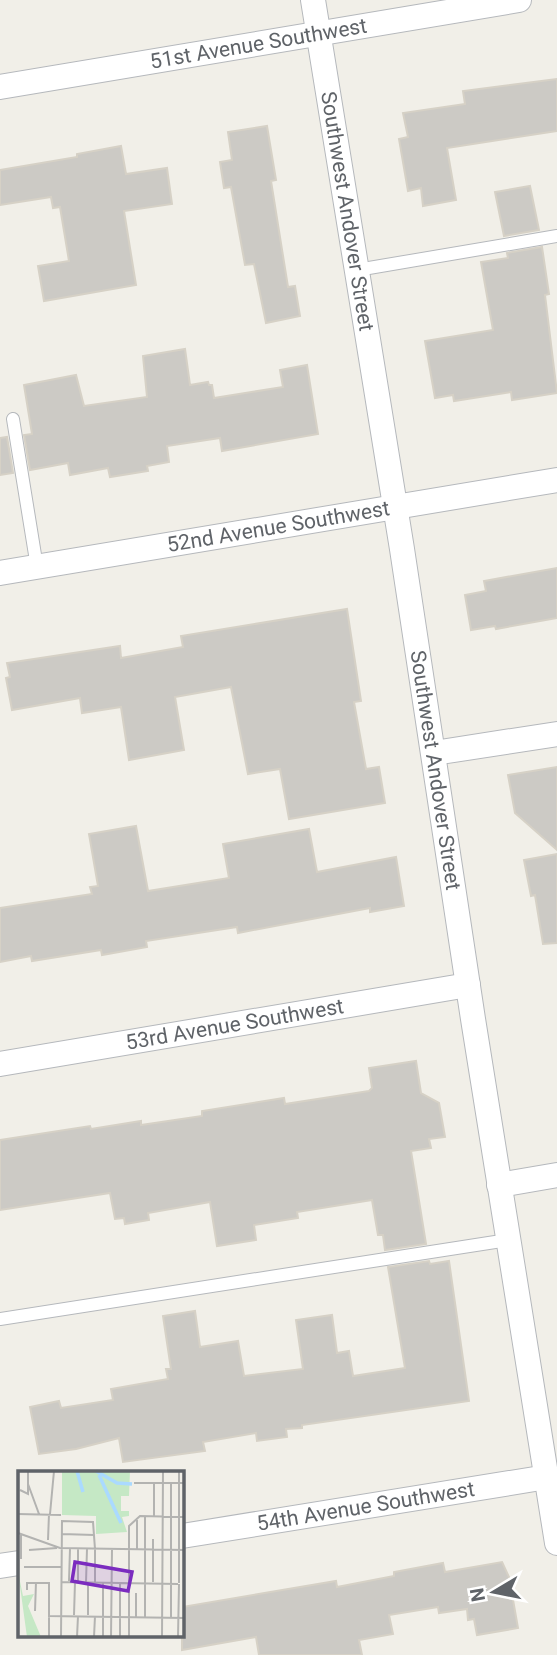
<svg xmlns="http://www.w3.org/2000/svg" width="557" height="1655" viewBox="0 0 557 1655" font-family="Roboto,sans-serif">
  <rect width="100%" height="100%" fill="#f1efe8"/>
  <path fill="#cccac5" stroke="#d6d1c6" stroke-width="2" d="M557,79V131L447,148L456,200L423,206L421,188L408,191L399,139L408,137L403,113L465,104L463,91Z
    M267,126L276,180L271,181L288,287L295,286L300,316L266,323L254,264L245,265L231,187L224,188L220,162L232,160L228,132Z
    M121,146L126,174L167,168L172,204L124,211L136,285L44,301L38,266L69,261L60,207L53,208L51,197L0,205V170L77,157V154Z
    M530,186L539,230L504,236L495,192Z
    M542,247L549,294L545,295L557,393L512,400L511,392L454,401L453,395L435,398L425,341L493,330L481,262L508,258L507,253Z
    M185,349L190,385L208,382L209,385H212L214,398L283,387L280,370L307,365L318,434L222,451L220,438L167,446L169,462L147,466L148,471L110,477L108,468L70,475L68,463L30,470L24,435L32,434L24,385L76,375L84,406L147,397L143,356Z
    M7,437L13,473L0,475V438Z
    M557,568V618L496,629L495,626L471,630L465,595L486,591L484,581Z
    M347,609L361,701L354,702L366,769L379,767L385,803L289,819L280,769L248,774L231,687L175,697L184,750L129,760L121,707L82,713L80,698L12,710L6,678L10,677L7,663L120,646L121,658L183,647L181,636Z
    M557,767V850L515,813L508,775Z
    M136,826L148,891L229,878L223,844L309,829L317,872L396,857L404,906L370,912V908L238,933L237,927L146,941L147,947L102,955L101,950L32,961L31,956L0,962V908L92,894L90,887L98,886L89,834Z
    M557,854V943L543,944L535,895L531,896L524,860Z
    M416,1061L421,1093L439,1103L445,1137L429,1139L431,1148L411,1151L426,1244L385,1250L383,1235H378L372,1200L297,1212L298,1218L254,1225L256,1240L217,1246L210,1202L148,1213L149,1220L125,1224L124,1218L115,1219L110,1193L0,1210V1140L90,1126L91,1129L141,1121V1125L202,1116V1111L284,1098L285,1104L369,1091L372,1088L369,1068Z
    M429,1261L430,1264L449,1261L469,1401L302,1425V1428L286,1429L287,1437L257,1441L256,1433L203,1442L205,1451L123,1462L119,1438L76,1449L39,1454L30,1407L59,1401L61,1408L113,1400L111,1389L168,1379L166,1369H171L163,1316L195,1311L200,1347L238,1341L244,1376L303,1369L296,1320L332,1315L337,1353L349,1351L353,1376L405,1368L388,1267Z
    M502,1562L509,1577L518,1628L477,1635L474,1619L468,1620L467,1609L439,1613L438,1607L389,1615L393,1634L359,1640L362,1655H259L256,1637L182,1650V1607L336,1581L337,1587L394,1576V1572L443,1563L445,1572Z"/>
  <g fill="none" stroke-linecap="round" stroke-linejoin="round">
    <g stroke="#b5b8bc" stroke-width="14">
      <path id="lane" d="M357,270L557,236
        M13,419L37,567
        M0,1319L508,1240"/>
    </g>
    <g stroke="#b5b8bc" stroke-width="26">
      <g id="street">
        <path id="s1" d="M313,0L402,549L473,1019L557,1543"/>
        <path id="s2" d="M0,87L519,0"/>
        <path id="s3" d="M0,573L557,480"/>
        <path d="M434,753L557,734"/>
        <path id="s4" d="M0,1064L468,985"/>
        <path d="M499,1185L557,1175"/>
        <path id="s5" d="M182,1536L547,1477"/>
        <path d="M0,1566L19,1563"/>
      </g>
    </g>
    <use href="#lane" stroke="#fff" stroke-width="12"/>
    <use href="#street" stroke="#fff" stroke-width="24"/>
  </g>
  <g text-anchor="middle" stroke-width="7" stroke-linejoin="round" paint-order="stroke">
    <g font-size="21" fill="#5f6368" stroke="#fff">
      <text dy="7" stroke="none"><textPath href="#s2" startOffset="262">51st Avenue Southwest</textPath></text>
      <text dy="7" stroke="none"><textPath href="#s1" startOffset="214">Southwest Andover Street</textPath></text>
      <text dy="7" stroke="none"><textPath href="#s3" startOffset="282">52nd Avenue Southwest</textPath></text>
      <text dy="7" stroke="none"><textPath href="#s1" startOffset="780">Southwest Andover Street</textPath></text>
      <text dy="7" stroke="none"><textPath href="#s4" startOffset="238">53rd Avenue Southwest</textPath></text>
      <text dy="7" stroke="none"><textPath href="#s5" startOffset="186">54th Avenue Southwest</textPath></text>
    </g>
  </g>
  <g transform="translate(18 1471)">
    <rect width="166" height="166" fill="#f1efe8"/>
    <path d="M44,0H112L111,25H103V40H111V45L104,46L109,61L78,63V45L44,44ZM0,101L5,125L16,123L10,135L23,166H9Z" fill="#c5e8c5"/>
    <path fill="none" stroke="#aadaff" stroke-width="3.5" d="M59,0L65,21M78,0L99,12L114,13M81,4L103,52"/>
    <path fill="none" stroke="#b3b3b1" stroke-width="2" d="M116,12H167M153,12V146M10,13L21,43M2,19L10,23V0M0,43L43,44M32,43L36,0M136,45V12M0,62L42,77L167,79M44,63L76,64M3,64V88M30,69L31,43M119,78V47M11,79L39,77M6,96H43M51,110L52,78M43,111L160,113M60,111V78M68,111L69,78M77,111V78M135,111V68M161,112V0M9,119V112H31V166M17,140L18,111M56,144L57,111M70,144V111M30,145L167,147M118,146V122M127,146V45M43,166L44,50L75,51L77,78M59,166L60,145M76,166L77,145M85,166V111M93,166L94,78M102,166V112M111,166V55L122,45L167,46M144,166L145,0M160,166L161,113"/>
    <path fill="#7b2cbf" fill-opacity="0.15" stroke="#7b2cbf" stroke-width="3.5" d="M57,91L114,101L110,120L54,110Z"/>
    <rect width="166" height="166" fill="none" stroke="#5f6368" stroke-width="3.5"/>
  </g>
  <g transform="translate(494 1592) rotate(260)" stroke="#ffffff" stroke-width="5" paint-order="stroke">
  <path d="M0-5L12 26L0 18L-12 26Z" fill="#5f6368"/>
  <text y="-10" font-size="19" font-weight="bold" text-anchor="middle" fill="#5f6368">N</text>
  </g>
</svg>
